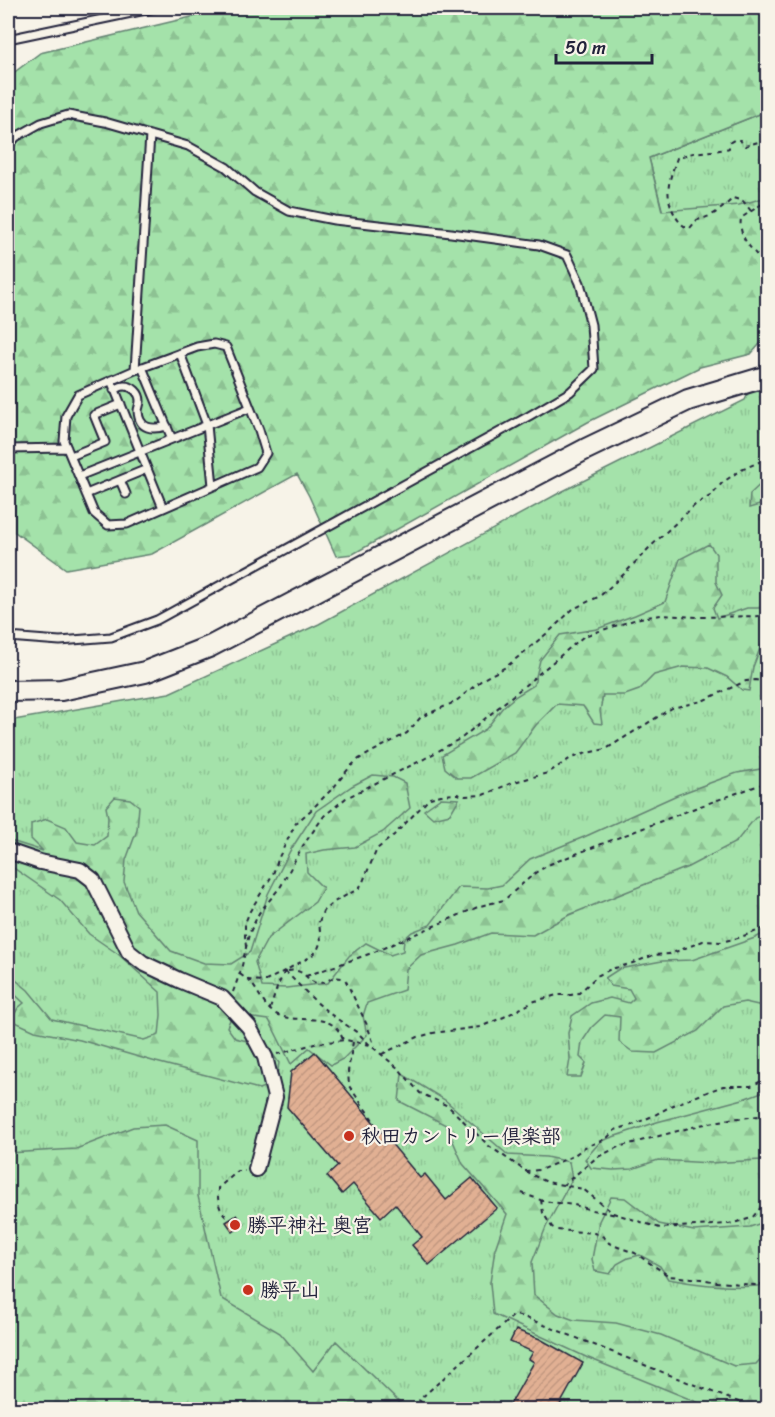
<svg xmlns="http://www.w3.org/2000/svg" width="775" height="1417" viewBox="0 0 775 1417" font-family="Sriracha,'Klee One',sans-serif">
  <defs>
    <pattern id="grass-tufts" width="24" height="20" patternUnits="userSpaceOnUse" patternTransform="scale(1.5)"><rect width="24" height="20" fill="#a4e2aa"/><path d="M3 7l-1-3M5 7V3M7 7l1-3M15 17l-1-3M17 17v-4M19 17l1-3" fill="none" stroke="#8dc293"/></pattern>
    <pattern id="forest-firs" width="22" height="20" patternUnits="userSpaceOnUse" patternTransform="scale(1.5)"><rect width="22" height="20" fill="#a4e2aa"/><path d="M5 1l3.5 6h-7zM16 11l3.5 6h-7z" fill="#8dc293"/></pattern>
    <pattern id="building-hatch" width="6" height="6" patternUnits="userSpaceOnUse" patternTransform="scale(1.5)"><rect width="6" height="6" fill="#e1b093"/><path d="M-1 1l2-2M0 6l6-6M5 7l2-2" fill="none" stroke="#c19780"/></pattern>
  </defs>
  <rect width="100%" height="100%" fill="#f7f3e8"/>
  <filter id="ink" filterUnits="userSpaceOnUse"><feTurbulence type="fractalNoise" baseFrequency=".0167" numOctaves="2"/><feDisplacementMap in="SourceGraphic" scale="12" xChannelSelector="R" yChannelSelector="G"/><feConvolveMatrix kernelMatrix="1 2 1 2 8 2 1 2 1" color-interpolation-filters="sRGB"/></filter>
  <g filter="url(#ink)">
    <path fill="url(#grass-tufts)" stroke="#638272" stroke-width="1.5" d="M767,111V316L682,288L649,158Z
      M767,352V1409H341L8,1157V720H14L169,693L319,624L561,492L745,400Z"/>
    <path fill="url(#forest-firs)" stroke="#638272" stroke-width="1.5" d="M229,8H767V111L649,158L662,211L739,205L767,197V336L751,354L700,367L588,422L353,554L336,556L309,496L297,474L152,554L66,569L15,532V400L8,77L40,53Z
      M767,478V503L749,508L750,494Z
      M709,544L716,554V582L722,595L713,608L717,618L747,608H767V635L764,638L753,667L749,691L742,690L727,677L708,668L683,667L654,675L639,690L625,695H603L600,711L602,724L594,723L583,706L557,704L536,725L515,753L471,778H457L445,768L442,755L486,729L503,707L516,696L534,685L540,660L560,635L597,629L635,615L665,602L680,559Z
      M767,768V813L755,818L736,842L688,867L569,915L533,935L491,933L458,945L421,955L406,969L404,990L367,1003L363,1016L367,1035L343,1059L331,1065L309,1048L291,1064L269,1020L232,1015L227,1027L235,1038L267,1046L279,1063L276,1082L259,1089L156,1062L80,1040L35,1031L11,1020L18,1008L24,1003L8,988V976L12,977L28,990L52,1019L144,1040L159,1035L161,1015L160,992L118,954L89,934L60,900L12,867L8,866V840L43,851L31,839V824L47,819L66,827L77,842L95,845L107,836L108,817L106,807L115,797L130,799L139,806L137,830L126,860L124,882L136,911L171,951L204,963L231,964L250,952L268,894L290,851L316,811L352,786L373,775L393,777L405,783L410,808L383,832L355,847L324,850L306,854L307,872L323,888L315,902L268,938L255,962L262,987L286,988L328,983L349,956L366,943L390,955L403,951L404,939L412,932L430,925L459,887L488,888L502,885L530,859L584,837L677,795L737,773Z
      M441,798L459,799L450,814L433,818L424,810Z
      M767,932V1007L745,1002L723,1006L698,1031L656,1053L633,1052L619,1042L620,1017L605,1015L592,1027L582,1042L580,1057L586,1063L581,1077H567L570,1059L568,1033L572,1016L591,1003L610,998L629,1003L634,998L629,989L611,986L605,978L619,969L662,961L692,960L755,938Z
      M402,1074L445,1100L508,1155L546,1157L569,1162L572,1179L546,1227L532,1262L534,1295L558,1314L574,1320L616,1323L661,1335L734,1366L756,1364L767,1352V1409H714L586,1357L493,1314L490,1283L495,1249L507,1214L463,1164L446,1125L399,1101Z
      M767,1090V1154L761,1160L711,1163L658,1160L632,1169L613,1170L591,1168L585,1159L601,1141L657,1122L743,1099Z
      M165,1125L198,1140V1196L221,1298L280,1333L313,1371L336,1341L406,1409H8V1153L76,1149L133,1127Z
      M611,1197L625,1198L659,1224L694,1231L750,1227L767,1221V1285C734,1289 700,1285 668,1279L660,1266L640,1255L628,1258L617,1264L610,1274L595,1271L592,1259L599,1221Z"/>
    <path fill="url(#building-hatch)" stroke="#22223b" stroke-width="1.5" d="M315,1052L420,1178L425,1174L446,1200L472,1178L497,1208L429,1265L412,1245L422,1237L395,1204L381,1217L353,1184L342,1194L327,1176L338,1166L287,1107L291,1072Z
      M237,1215L244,1224L233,1232L226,1222Z
      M516,1330L540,1339L583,1363L557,1410H507L534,1362L529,1359L533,1352L510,1342Z"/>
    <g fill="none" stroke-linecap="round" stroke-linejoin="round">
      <g stroke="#22223b" stroke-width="11">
        <path id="lane" d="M8,39L155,8
          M8,146L16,137L41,123L68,115L105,122L188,146L226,167L255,192L289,211L334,220L451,233L539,245L567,255L580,283L591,325L594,369L570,392L529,416L157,620L111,637L60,641L8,637
          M214,344L226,347L259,430L266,453L257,467L127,524L108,525L94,513L64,441L66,416L78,395L135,370L197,347Z
          M180,353L207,425L213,486
          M142,367L172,439
          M135,370L150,135
          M111,380L163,508
          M114,390C117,389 120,386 124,386C133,386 140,393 140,401C140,405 138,408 138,411C139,430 153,430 167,426
          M8,449L67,448
          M71,456L105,442L94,415L121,404
          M79,476L250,408
          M120,480L126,494
          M86,494L147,469"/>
      </g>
      <g stroke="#22223b" stroke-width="18">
        <path id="street" d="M8,851L40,862L80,870L93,880L129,952L143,963L179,980L222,998L249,1027L265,1057L275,1097L256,1169"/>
      </g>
      <g stroke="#22223b" stroke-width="24">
        <path id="secondary" d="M8,691L61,690L145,672L211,646L586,449L688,400L768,376"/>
      </g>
      <path stroke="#22223b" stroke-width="2" stroke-dasharray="4.5 4.5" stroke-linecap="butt" d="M751,211L743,201L733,198C722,209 712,217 697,220L690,228C683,227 680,223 676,217C663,194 669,181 677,158C694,150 712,153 729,148V143L734,140H740L745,146L768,139
        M763,262C751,248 738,238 741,218L768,200
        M246,947L245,936V923L250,911L273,874L279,857L296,823L311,810L334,787L350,767L359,759L407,733L421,717L455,702L483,679L506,667L551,630L573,609L600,596L624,574L649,548L695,505L712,495L722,483L739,471L768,458
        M285,971L314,1000L330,1014L358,1033L370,1045
        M288,971C307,968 305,982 318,983C330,983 329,974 345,979L367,1025L375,1047
        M240,974C243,977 248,979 251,983C260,993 264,1009 278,1015C301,1025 333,1009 343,1040
        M306,976L372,953L480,906L504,900L535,873L550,864L695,808L768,782
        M247,980L266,981L310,957L317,951L321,941L319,922L323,911L334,902L358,889L362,884L377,849L394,835L430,798L441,795L457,794L465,796L483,795L514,782L548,773L571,758L587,753L606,749L672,708L702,701L746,681L755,680L768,682
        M233,992L241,970L249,934L259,913L281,886L302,847L324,816L346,798L424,759L463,737L584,636L640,618L661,615L697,617L768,616
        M270,1009L278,985L285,971
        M353,1042L348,1071L349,1086L373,1120
        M277,1054L318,1043L346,1040L370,1045L399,1069L420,1093L448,1106L489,1146L530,1174L547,1182L583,1189L613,1213L660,1228L729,1224L752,1218L768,1199
        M382,1054L418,1037L433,1033L480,1027L504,1017L535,1001L557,995H571L579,993L597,976L611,969L630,964L654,955L670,954L703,941L720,942L738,938L768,927
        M525,1171L540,1170L573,1156L585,1147L606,1139L615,1130L632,1125L655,1115L671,1106L723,1086H751L768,1078
        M563,1185L596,1158L618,1147L700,1125L730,1119L768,1115
        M522,1193L543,1201L574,1205L592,1210L616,1215
        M541,1200L543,1213L552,1227L557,1230L594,1233L604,1237L609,1243L615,1246L635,1253L669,1276L701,1279L717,1282L755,1285L768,1283
        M226,1216C217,1208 218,1198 218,1188L238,1171H245
        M428,1410L419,1400L514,1315L524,1317L725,1397L761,1410"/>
      <use href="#lane" stroke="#f7f3e8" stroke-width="7"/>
      <use href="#street" stroke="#f7f3e8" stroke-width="14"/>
      <use href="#secondary" stroke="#f7f3e8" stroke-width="20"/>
    </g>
  </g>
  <g fill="#c8321e" stroke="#f7f3e8" stroke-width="2">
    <circle cx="349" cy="1136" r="6"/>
    <circle cx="235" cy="1225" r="6"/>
    <circle cx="248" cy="1290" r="6"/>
  </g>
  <g text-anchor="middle" stroke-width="4.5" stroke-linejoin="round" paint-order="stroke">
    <g font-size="20" font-weight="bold" fill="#22223b" stroke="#f7f3e8" text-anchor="start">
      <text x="361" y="1143">秋田カントリー倶楽部</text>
      <text x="247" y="1232">勝平神社 奥宮</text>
      <text x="260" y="1297">勝平山</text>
    </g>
  </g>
  <rect width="775" height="1417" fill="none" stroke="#f7f3e8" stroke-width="30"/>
  <rect x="15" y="15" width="745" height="1387" fill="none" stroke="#22223b" stroke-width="2" filter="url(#ink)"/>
  <path d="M556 54v9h96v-9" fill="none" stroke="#22223b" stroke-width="3"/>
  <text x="565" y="54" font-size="18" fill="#22223b" stroke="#f7f3e8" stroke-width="4.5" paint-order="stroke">50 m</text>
</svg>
